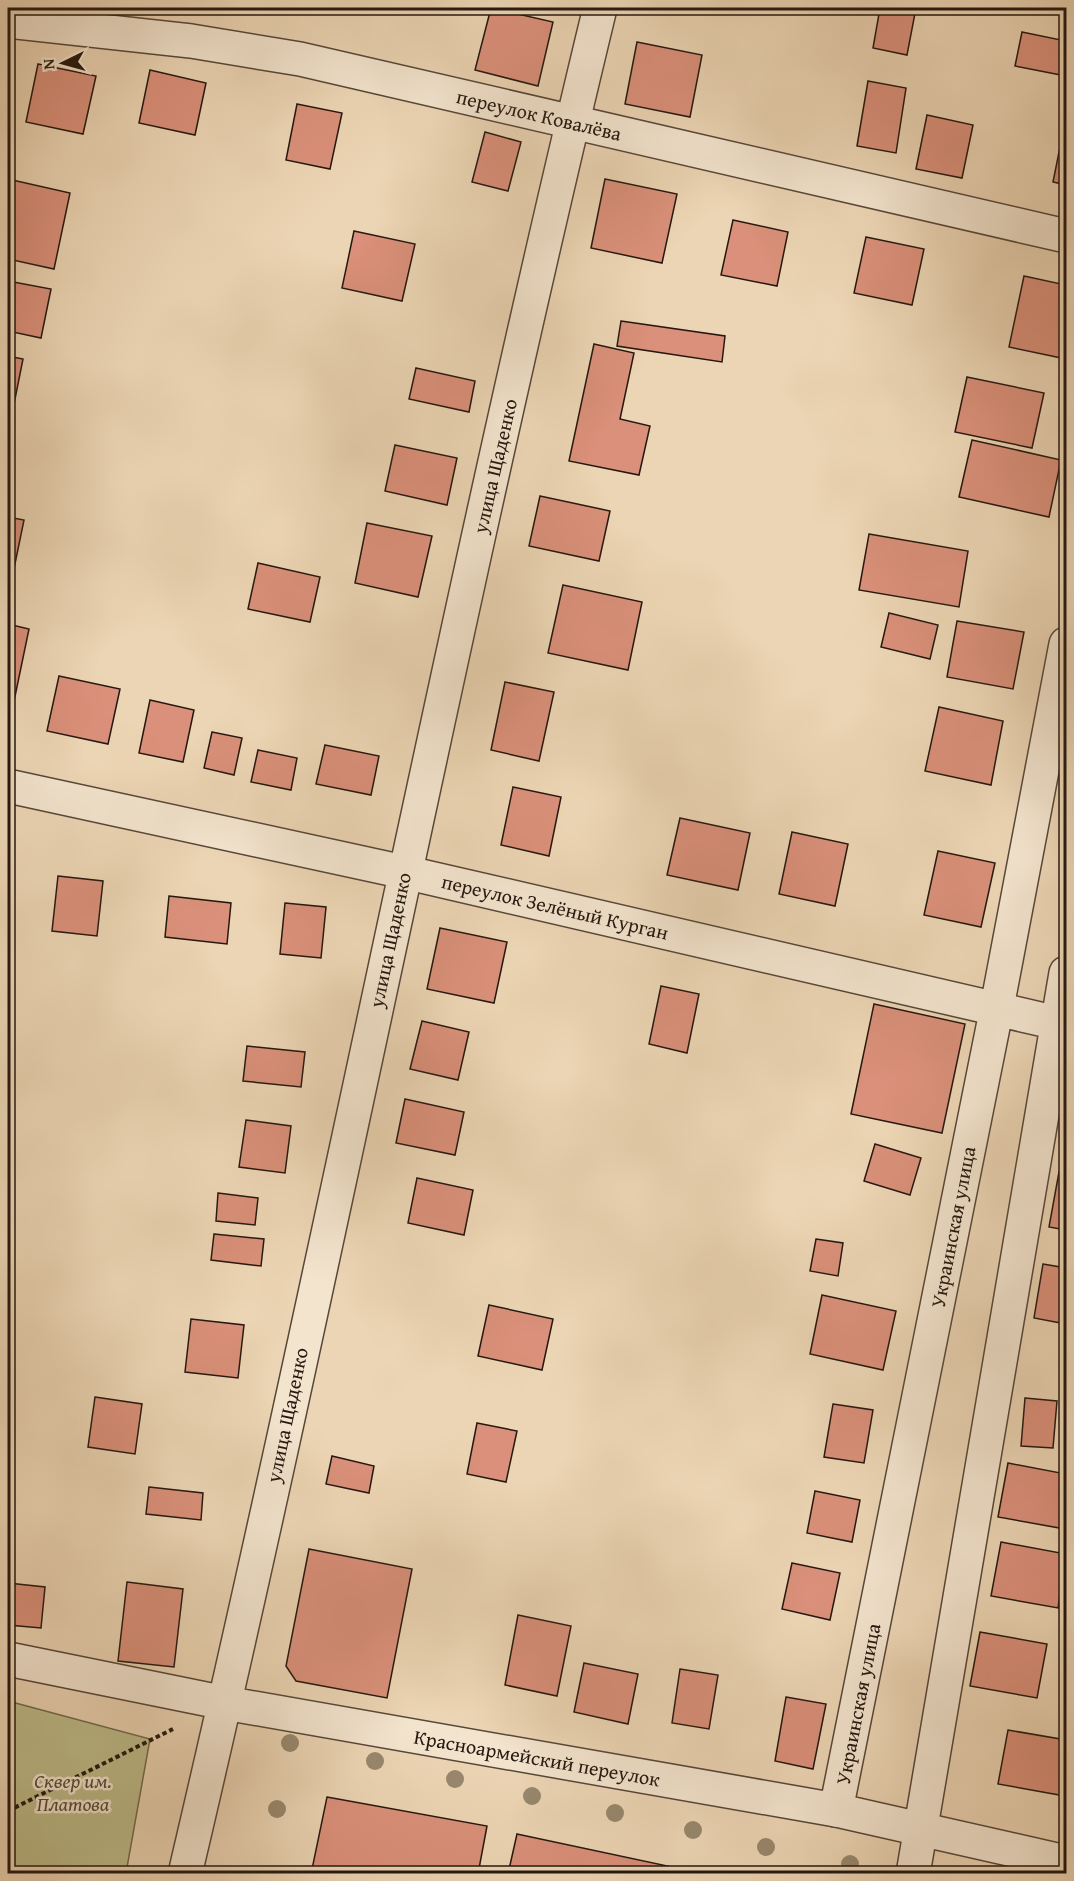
<svg xmlns="http://www.w3.org/2000/svg" width="1074" height="1881" viewBox="0 0 1074 1881" font-family="'Gentium Book Plus',serif">
  <rect width="100%" height="100%" fill="#ecd5b4"/>
  <filter id="stains"><feTurbulence type="fractalNoise" baseFrequency=".00333" numOctaves="4"/><feColorMatrix values="0 0 0 0 .2 0 0 0 0 .09 0 0 0 0 .02 0 0 0 .5 -.17"/></filter>
  <radialGradient id="worn" r=".72"><stop offset=".6" stop-color="#630" stop-opacity="0"/><stop offset="1" stop-color="#630" stop-opacity=".3"/></radialGradient>
  <path fill="#bdbc8a" stroke="#716a4d" stroke-width="1.5" d="M8,1701L150,1739L126,1873H8Z"/>
  <path fill="#da907a" stroke="#251810" stroke-width="1.5" d="M491,8L553,22L538,86L475,70Z
    M880,8H916L907,55L873,48Z
    M1022,32L1066,41V76L1015,66Z
    M637,42L702,55L690,117L625,104Z
    M38,64L96,76L83,134L26,122Z
    M150,70L206,83L195,135L139,123Z
    M868,81L906,88L896,153L857,146Z
    M297,104L342,113L330,169L286,160Z
    M927,115L973,125L962,178L916,169Z
    M485,132L521,142L508,191L472,182Z
    M1061,142L1066,144V185L1053,182Z
    M8,179L70,193L54,269L8,259Z
    M605,179L677,194L662,263L591,248Z
    M733,220L788,232L777,286L721,275Z
    M354,231L415,244L402,301L342,288Z
    M866,237L924,249L912,305L854,293Z
    M1024,276L1066,285V359L1009,347Z
    M8,281L51,289L41,338L8,331Z
    M621,321L725,336L722,362L617,346Z
    M594,344L634,353L620,419L650,426L639,475L569,461Z
    M8,356L23,359L8,434Z
    M416,368L475,381L469,412L409,399Z
    M967,377L1044,393L1032,448L955,432Z
    M972,440L1061,460L1049,517L959,497Z
    M395,445L457,458L447,505L385,491Z
    M540,496L610,511L599,561L529,546Z
    M8,517L24,520L10,588H8Z
    M367,523L432,536L418,597L355,583Z
    M869,534L968,551L959,607L859,590Z
    M258,563L320,577L310,622L248,609Z
    M563,585L642,602L628,670L548,653Z
    M889,613L938,625L930,659L881,647Z
    M957,621L1024,632L1013,689L947,677Z
    M8,624L29,629L8,730Z
    M59,676L120,689L108,744L47,731Z
    M505,682L554,692L539,761L491,750Z
    M150,700L194,710L183,762L139,753Z
    M939,707L1003,721L991,785L925,771Z
    M212,732L242,738L234,775L204,768Z
    M325,745L379,756L371,795L316,784Z
    M258,750L297,758L291,790L251,782Z
    M513,787L561,797L549,856L501,845Z
    M680,818L750,833L738,890L667,875Z
    M792,832L848,844L835,906L779,894Z
    M938,851L995,863L981,927L924,915Z
    M58,876L103,881L97,936L52,931Z
    M169,896L231,903L227,944L165,937Z
    M285,903L326,907L321,958L280,954Z
    M440,928L507,942L494,1003L427,989Z
    M661,986L699,994L687,1053L649,1044Z
    M874,1004L965,1024L942,1133L851,1114Z
    M422,1021L469,1032L458,1080L410,1069Z
    M247,1046L305,1052L301,1087L243,1081Z
    M405,1099L464,1112L455,1155L396,1143Z
    M246,1120L291,1126L285,1173L239,1167Z
    M875,1144L921,1158L910,1195L864,1181Z
    M1059,1172L1066,1174V1230L1049,1227Z
    M417,1178L473,1190L464,1235L408,1223Z
    M218,1193L258,1198L255,1225L216,1221Z
    M214,1234L264,1239L261,1266L211,1260Z
    M816,1239L843,1243L838,1276L810,1271Z
    M1043,1264L1066,1268V1324L1034,1318Z
    M822,1295L896,1311L883,1370L810,1354Z
    M489,1305L553,1319L542,1370L478,1356Z
    M191,1319L244,1325L238,1378L185,1372Z
    M95,1397L142,1404L135,1454L88,1447Z
    M1025,1398L1057,1401L1053,1448L1021,1446Z
    M833,1404L873,1410L864,1463L824,1457Z
    M477,1423L517,1431L506,1482L467,1474Z
    M332,1456L374,1466L369,1493L326,1484Z
    M1008,1463L1066,1474L1065,1529L998,1517Z
    M149,1487L203,1493L201,1520L146,1514Z
    M815,1491L860,1500L852,1542L807,1533Z
    M1001,1542L1066,1554L1058,1608L991,1596Z
    M309,1549L412,1569L387,1698L296,1681L286,1666Z
    M792,1563L840,1573L830,1620L782,1609Z
    M127,1582L183,1589L174,1667L118,1661Z
    M8,1583L45,1587L41,1628L8,1625Z
    M518,1615L571,1626L557,1696L505,1685Z
    M980,1632L1047,1644L1037,1698L970,1686Z
    M584,1663L638,1674L628,1724L574,1712Z
    M680,1669L718,1675L709,1729L672,1723Z
    M786,1697L826,1704L813,1769L775,1761Z
    M1008,1730L1066,1740L1065,1796L998,1784Z
    M327,1797L487,1826L478,1874H311Z
    M517,1834L691,1871V1874H508Z"/>
  <g fill="none" stroke-linecap="round" stroke-linejoin="round">
    <g stroke="#574739" stroke-width="36">
      <path id="minor" d="M8,21L191,41L300,59L1066,236
        M8,786L404,872L1066,1025
        M836,1810L997,1007L1066,644
        M913,1874L1066,973"/>
    </g>
    <g stroke="#574739" stroke-width="36">
      <path id="tertiary" d="M8,1659L225,1703L836,1810L1066,1862
        M185,1874C331,1253 450,627 600,8"/>
    </g>
    <path stroke="#251810" stroke-width="4" stroke-dasharray="4.5 3" stroke-linecap="butt" d="M8,1811L173,1729"/>
    <use href="#minor" stroke="#f3e4ce" stroke-width="33"/>
    <use href="#tertiary" stroke="#f3e4ce" stroke-width="33"/>
  </g>
  <g fill="#98886e">
    <circle cx="290" cy="1743" r="9"/>
    <circle cx="375" cy="1761" r="9"/>
    <circle cx="455" cy="1779" r="9"/>
    <circle cx="532" cy="1796" r="9"/>
    <circle cx="277" cy="1809" r="9"/>
    <circle cx="615" cy="1813" r="9"/>
    <circle cx="693" cy="1830" r="9"/>
    <circle cx="766" cy="1847" r="9"/>
    <circle cx="850" cy="1864" r="9"/>
  </g>
  <g text-anchor="middle" stroke-width="5" stroke-linejoin="round" paint-order="stroke">
    <g font-size="20" fill="#251810" stroke="#f3e4ce">
      <text transform="translate(539 115) rotate(13)" y="7">переулок Ковалёва</text>
      <text transform="translate(495 466) rotate(-77)" y="7">улица Щаденко</text>
      <text transform="translate(555 907) rotate(13)" y="7">переулок Зелёный Курган</text>
      <text transform="translate(390 940) rotate(-78)" y="7">улица Щаденко</text>
      <text transform="translate(953 1227) rotate(-79)" y="7">Украинская улица</text>
      <text transform="translate(287 1415) rotate(-78)" y="7">улица Щаденко</text>
      <text transform="translate(858 1704) rotate(-79)" y="7">Украинская улица</text>
      <text transform="translate(537 1758) rotate(10)" y="7">Красноармейский переулок</text>
    </g>
    <g font-size="20" font-style="italic" fill="#534935" stroke="#f3e4ce">
      <text x="73" y="1788">Сквер им.<tspan x="73" dy="23">Платова</tspan></text>
    </g>
  </g>
  <rect width="1074" height="1881" fill="none" stroke="#ecd5b4" stroke-width="30"/>
  <rect x="9" y="9" width="1056" height="1863" fill="none" stroke="#251810" stroke-width="3"/>
  <rect x="15" y="15" width="1044" height="1851" fill="none" stroke="#251810" stroke-width="1.5"/>
  <g transform="translate(63 63) rotate(265)" stroke="#f3e4ce" stroke-width="4.5" paint-order="stroke">
  <path d="M0-4.5L10 22L0 15L-10 22Z" fill="#251810"/>
  <text y="-9" font-size="16" font-weight="bold" text-anchor="middle" fill="#251810">N</text>
  </g>
  <rect width="100%" height="100%" filter="url(#stains)"/>
  <rect width="100%" height="100%" fill="url(#worn)"/>
</svg>
